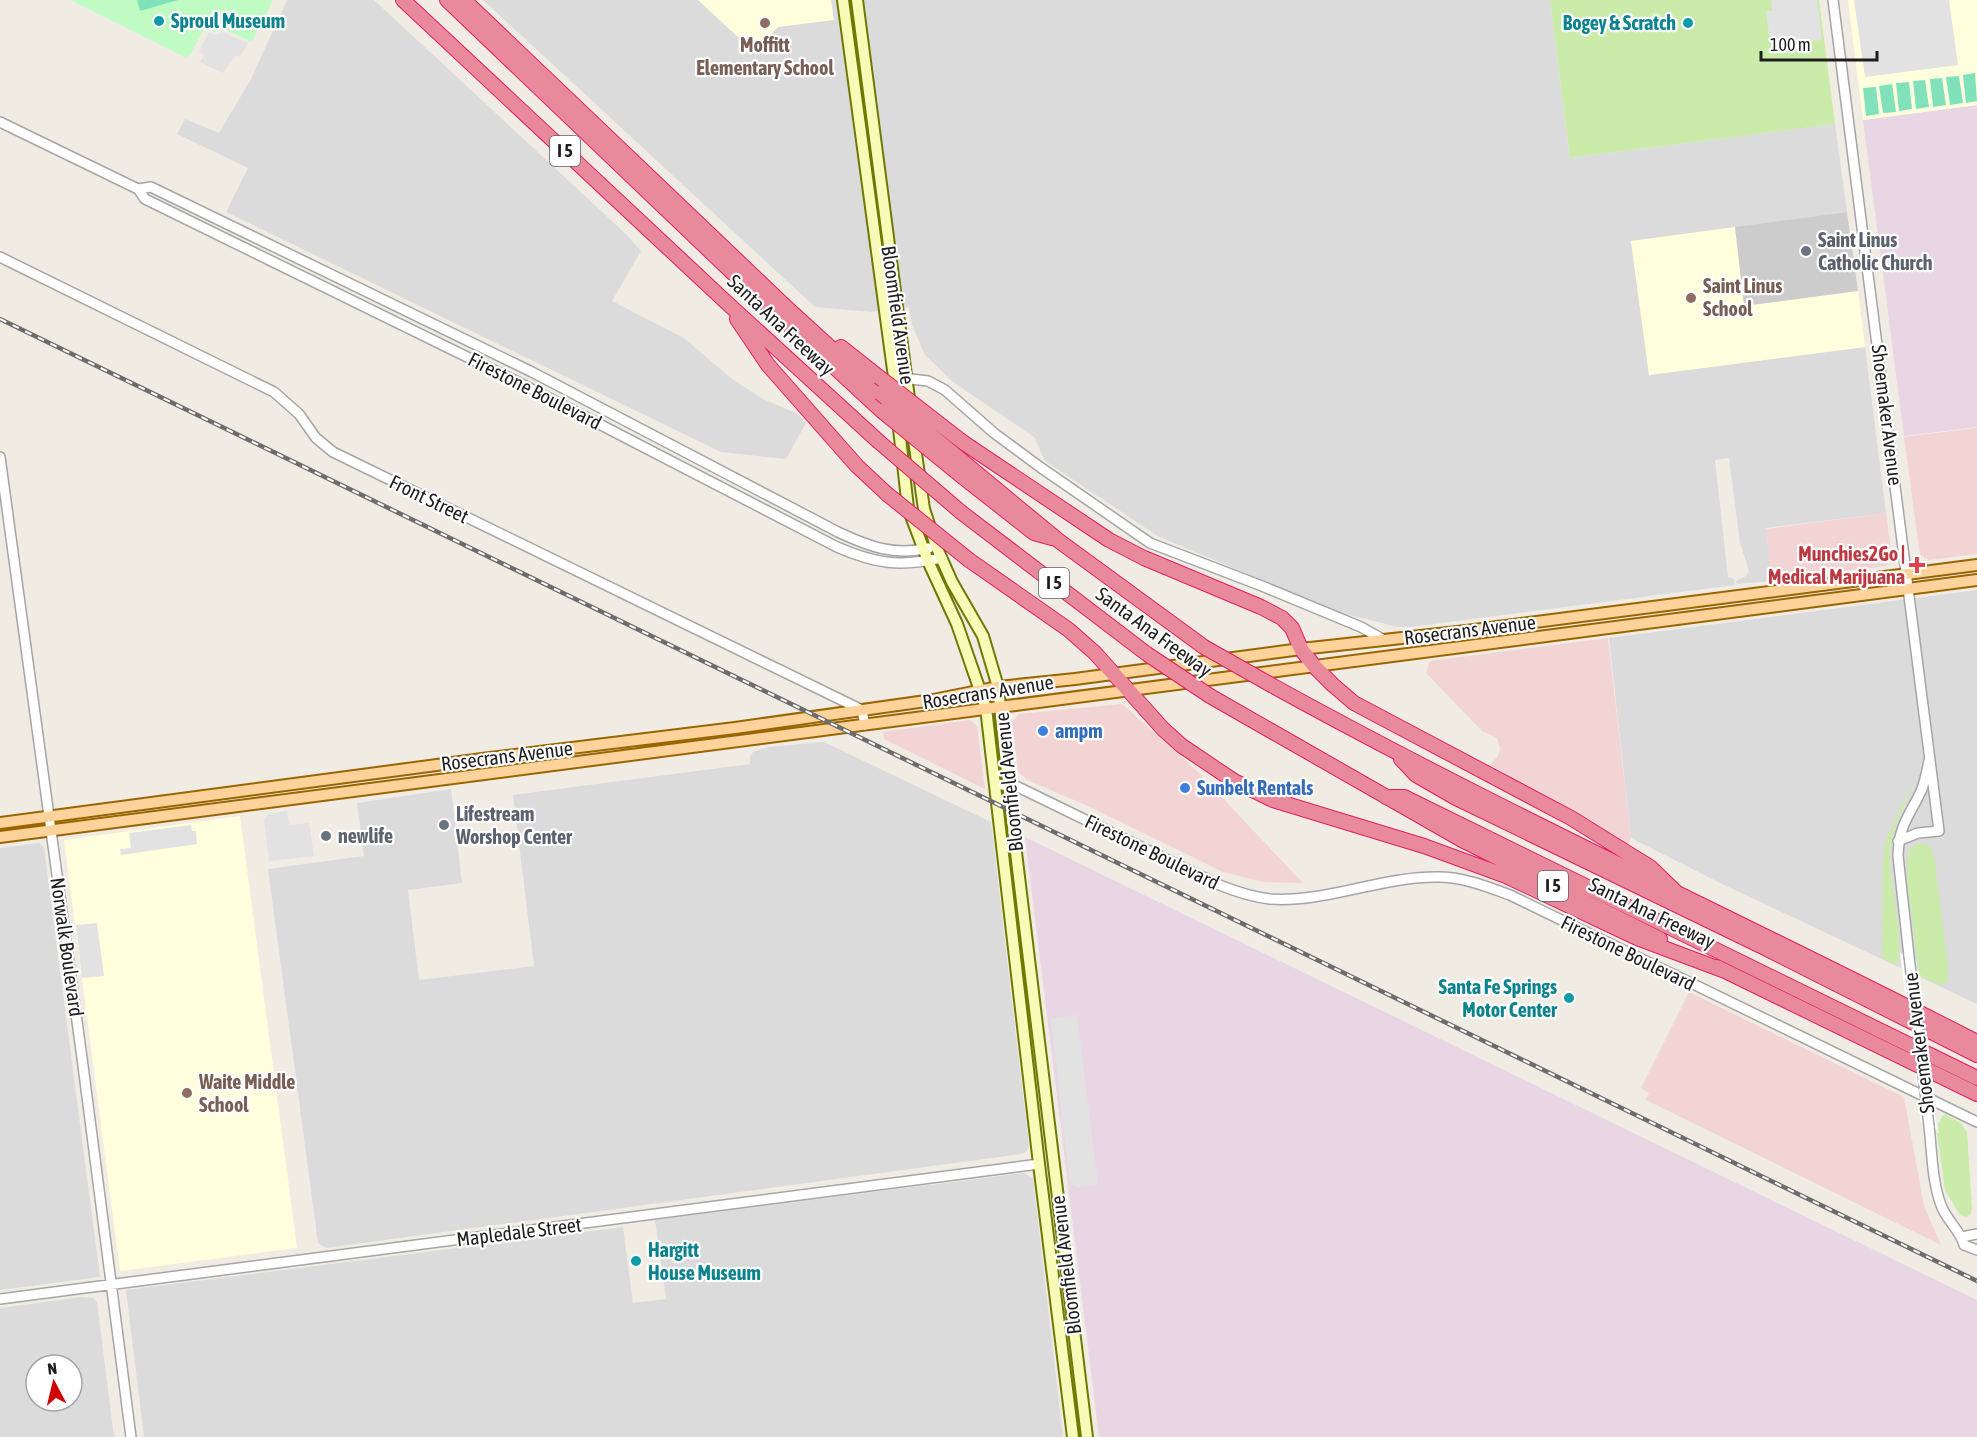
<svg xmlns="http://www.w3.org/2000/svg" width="1977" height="1437" viewBox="0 0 1977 1437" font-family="'Asap Condensed',sans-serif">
  <rect width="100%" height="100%" fill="#f0ece4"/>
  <path fill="#dcdbdb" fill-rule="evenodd" d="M287,0H374L627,235L641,251L612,301L684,338L732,379L763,399L798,414L806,423L786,459L721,452L226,212L248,168L177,134L185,119L219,133L251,79Z
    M483,0H1550L1570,158L1835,124L1847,212L1631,242L1649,375L1865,347L1886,513L1766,528L1772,581L1737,584L1736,581L1746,576L1749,571L1740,543L1729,458L1715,460L1728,577L1734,579L1735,585L1411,627H1398L1342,613L1159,537L1045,461L1034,437L953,382L925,355L912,325L909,307L871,312L815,307Z
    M1977,590V1004L1720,883L1631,838L1609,638Z
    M824,742L991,822L1029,1147L1026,1152L1021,1154L326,1248L318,1243L268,869L364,856L357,803L451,789L462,883L408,890L419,980L534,966L513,795L750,764V757L753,752L768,747Z
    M39,843L44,848L100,1277L0,1290V848Z
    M1024,1173L1033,1178L1063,1437H144L126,1290L623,1227L633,1303L666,1299L655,1220Z
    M81,1297L93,1298L97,1302L114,1437H0V1308ZM36,1365H72V1401H36Z"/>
  <path fill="#f1d4d3" d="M1977,428V554L1929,560L1920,555L1904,437Z
    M1886,513L1892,559L1886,566L1772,581L1766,529Z
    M1608,638L1631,839L1628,845L1490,765L1498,756L1500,749L1497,738L1482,731L1426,673L1430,661Z
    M1122,704L1197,771L1303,883L1263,882L1223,872L1088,806L1027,780L1018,771L1012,721L1019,714Z
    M970,720L977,726L985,789L884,739L883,732Z
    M1689,992L1904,1097L1924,1206L1941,1245L1646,1100L1649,1093L1641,1088Z"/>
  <path fill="#e9d6e5" d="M1977,105V427L1904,436L1863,120Z
    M1025,837L1977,1300V1437H1099Z"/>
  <path fill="#ffffde" d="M698,0H831L834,20L778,27L754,52Z
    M1848,0H1977V105L1863,120Z
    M1735,227L1745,306L1858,291L1865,347L1649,375L1631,241Z
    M240,816L297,1248L120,1271L64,840Z"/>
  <path fill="#ccc" d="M1847,212L1858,291L1744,306L1735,227Z"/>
  <path fill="#caeba9" d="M1550,0H1819L1835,124L1570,158Z
    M1914,783C1904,807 1892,827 1890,853C1888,881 1907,944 1896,965L1882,958L1883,858L1887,836L1893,826L1899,809Z
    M1923,843L1931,848L1934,856L1948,967V980L1941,985L1919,976L1907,876V859C1909,849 1912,844 1923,843Z
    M1944,1114L1961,1123L1967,1132L1972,1209L1970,1215L1966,1217L1960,1215L1945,1190L1937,1133H1939L1938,1124Z"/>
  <path fill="#c0fbc4" d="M70,0H273L253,40L250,41L224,29L214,32L205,27L190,55L185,57Z"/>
  <path fill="#80e1bb" d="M137,0H178L140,11Z
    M1975,73L1977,101L1966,103L1963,75Z
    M1959,76L1963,103L1950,105L1946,77Z
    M1942,78L1946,105L1933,107L1930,79Z
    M1925,80L1929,107L1916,109L1913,81Z
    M1909,82L1912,109L1899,111L1896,83Z
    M1892,84L1896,112L1883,113L1879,86Z
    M1876,87L1879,114L1866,116L1863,88Z"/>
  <path fill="#e2e2e2" d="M1771,0H1817L1822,40L1780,45L1773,41L1769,35L1766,11H1772Z
    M1854,0H1949L1958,65L1865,77Z
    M209,32L215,35L222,32L248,43L240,57L236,55L223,73L200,62L204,55L199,52Z
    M287,811L289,825L309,823L314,856L269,861L264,820L268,814Z
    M191,825L192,831H196L197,844L121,855L120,849L131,848L129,833Z
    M97,923L104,976L82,978L76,925Z
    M1077,1015L1098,1185L1077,1188L1070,1183L1051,1019Z"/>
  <path fill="#fff" d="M1900,953L1916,960L1937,1130L1921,1122Z"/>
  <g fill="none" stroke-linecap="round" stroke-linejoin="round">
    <g stroke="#a5a5a5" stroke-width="12">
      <path id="tertiary" d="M1833,0L1939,831L1918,833L1898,841
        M0,122L138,189L145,199L516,381L837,547C876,564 899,567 942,558
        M138,189L151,187L532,372L838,532C870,547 894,556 929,548
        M0,257L274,392L299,414L316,438L333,452L862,710L865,725
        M902,378L928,381L945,390L994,433L1040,467L1150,543L1262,586L1361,627L1384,640
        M0,457L82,1058L131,1437
        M995,784L1018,787L1217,884C1234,891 1252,897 1270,899C1327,903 1382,876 1439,877C1463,877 1488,887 1510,895L1977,1122
        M1909,956L1898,856C1899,823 1910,816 1922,789C1925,781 1927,770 1929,761
        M1929,1126C1932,1152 1932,1181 1941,1205C1946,1220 1961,1231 1964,1245L1977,1250
        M1962,1237L1977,1234
        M0,1299L1039,1164"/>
    </g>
    <g stroke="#6d7902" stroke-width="14">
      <path id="secondary" d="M843,0L896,392
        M857,0L910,406
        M898,420L908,508L928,561L957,624L986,708L1039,1164L1073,1437
        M913,433L924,509L936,546L952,582L983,636L998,687L1011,811L1087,1437"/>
    </g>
    <g stroke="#996500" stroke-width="14">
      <path id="primary" d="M0,823L482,759L735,728L933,700L998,687L1075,679L1301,649L1466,631L1977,565
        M0,837L1977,580"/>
    </g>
    <g stroke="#e01f63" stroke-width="16">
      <path id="motorway" d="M403,0L726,302L878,441
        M447,0L737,277L882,411
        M464,0L785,306L880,393
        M737,319L768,365L857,466L887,494
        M841,347L879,377
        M964,443L1109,540L1144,558L1261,607L1282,618L1292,628L1301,649L1315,667L1333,685L1354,703L1571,818L1650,867L1676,892
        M973,470L1059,541L1204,647
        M964,478L1034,533L1052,538
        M962,513L1147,654
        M969,560L1069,630L1095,653L1163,729L1182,746L1234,781L1273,800L1424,846L1506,876L1637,938L1725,971
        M1273,686C1503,813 1743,922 1977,1042
        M1210,696L1462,840L1660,939
        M1401,759L1416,775L1456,798L1763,947L1977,1055
        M1386,797H1404L1977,1078
        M1717,967L1977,1094"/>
    </g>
    <use href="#tertiary" stroke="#fff" stroke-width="9"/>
    <use href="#secondary" stroke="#f8fbb7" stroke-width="10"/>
    <use href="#primary" stroke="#fed29b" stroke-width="10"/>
    <use href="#motorway" stroke="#e98a9c" stroke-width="14"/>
    <g stroke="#6c6c6c" stroke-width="4.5">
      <path id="rail" d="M0,319L1977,1281"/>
    </g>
    <use href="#rail" stroke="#fff" stroke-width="2" stroke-dasharray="7" stroke-linecap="butt"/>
    <g stroke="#a5a5a5" stroke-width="12" stroke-linecap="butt">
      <path id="tertiary-bridge" d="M1909,956L1929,1126"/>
    </g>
    <g stroke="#e01f63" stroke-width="16" stroke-linecap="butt">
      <path id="motorway-bridge" d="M879,377L964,443
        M880,393L973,470
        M882,411L964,478
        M878,441L962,513
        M887,494L969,560
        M1204,647L1273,686
        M1147,654L1210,696"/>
    </g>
    <use href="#tertiary-bridge" stroke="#fff" stroke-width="9"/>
    <use href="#motorway-bridge" stroke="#e98a9c" stroke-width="14"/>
  </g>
  <g fill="#0f9aa8" stroke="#fff" stroke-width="2">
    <circle cx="159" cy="21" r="6"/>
    <circle cx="1688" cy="23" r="6"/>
    <circle cx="1569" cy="998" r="6"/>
    <circle cx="636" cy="1261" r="6"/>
  </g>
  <g fill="#8d6e63" stroke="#fff" stroke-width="2">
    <circle cx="765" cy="23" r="6"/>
    <circle cx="1691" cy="298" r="6"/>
    <circle cx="187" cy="1093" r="6"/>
  </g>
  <g fill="#6b7280" stroke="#fff" stroke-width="2">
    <circle cx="1806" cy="251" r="6"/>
    <circle cx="444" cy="825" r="6"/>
    <circle cx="326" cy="836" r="6"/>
  </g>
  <path fill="#e0444e" stroke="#fff" stroke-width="2" d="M1914 556h6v6h6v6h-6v6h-6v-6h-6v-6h6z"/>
  <g fill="#3f7fe0" stroke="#fff" stroke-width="2">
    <circle cx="1043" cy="731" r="6"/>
    <circle cx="1185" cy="788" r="6"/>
  </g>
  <g text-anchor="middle" stroke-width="4.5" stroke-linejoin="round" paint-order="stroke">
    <g fill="#fff" stroke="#626262" stroke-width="1.5">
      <rect x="550" y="136" width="30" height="30" rx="4.5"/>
      <rect x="1039" y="568" width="30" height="30" rx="4.5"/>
      <rect x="1538" y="871" width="30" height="30" rx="4.5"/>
    </g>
    <g font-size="18" font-weight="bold" fill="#1e1e1e">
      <text x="565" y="157">I 5</text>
      <text x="1054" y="589">I 5</text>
      <text x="1553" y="892">I 5</text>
    </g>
    <g font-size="20" font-weight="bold" fill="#0d838f" stroke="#fff" text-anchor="start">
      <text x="171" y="28">Sproul Museum</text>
      <text x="1676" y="30" text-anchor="end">Bogey &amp; Scratch</text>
      <text x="1557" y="994" text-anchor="end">Santa Fe Springs<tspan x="1557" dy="23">Motor Center</tspan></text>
      <text x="648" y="1257">Hargitt<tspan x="648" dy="23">House Museum</tspan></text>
    </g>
    <g font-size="20" font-weight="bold" fill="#785e54" stroke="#fff" text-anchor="start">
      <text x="765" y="52" text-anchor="middle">Moffitt<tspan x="765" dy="23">Elementary School</tspan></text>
      <text x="1703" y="293">Saint Linus<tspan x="1703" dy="23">School</tspan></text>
      <text x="199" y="1089">Waite Middle<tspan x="199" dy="23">School</tspan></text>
    </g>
    <g font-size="20" font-weight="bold" fill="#5b616d" stroke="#fff" text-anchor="start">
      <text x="1818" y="247">Saint Linus<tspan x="1818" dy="23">Catholic Church</tspan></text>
      <text x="456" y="821">Lifestream<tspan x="456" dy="23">Worshop Center</tspan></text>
      <text x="338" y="843">newlife</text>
    </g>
    <g font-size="20" fill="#1e1e1e" stroke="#fff">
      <text transform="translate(898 315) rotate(82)" y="7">Bloomfield Avenue</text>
      <text transform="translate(781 325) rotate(43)" y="7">Santa Ana Freeway</text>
      <text transform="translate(535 391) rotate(27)" y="7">Firestone Boulevard</text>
      <text transform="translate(1887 415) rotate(83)" y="7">Shoemaker Avenue</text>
      <text transform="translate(429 499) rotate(26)" y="7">Front Street</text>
      <text transform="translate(1470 630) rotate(-7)" y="7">Rosecrans Avenue</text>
      <text transform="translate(1154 632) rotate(36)" y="7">Santa Ana Freeway</text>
      <text transform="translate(988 692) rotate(-9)" y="7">Rosecrans Avenue</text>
      <text transform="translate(507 756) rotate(-7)" y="7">Rosecrans Avenue</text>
      <text transform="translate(1009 782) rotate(-96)" y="7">Bloomfield Avenue</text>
      <text transform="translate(1152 852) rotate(26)" y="7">Firestone Boulevard</text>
      <text transform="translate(1652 913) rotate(26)" y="7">Santa Ana Freeway</text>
      <text transform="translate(67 947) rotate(82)" y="7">Norwalk Boulevard</text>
      <text transform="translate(1628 953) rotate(26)" y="7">Firestone Boulevard</text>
      <text transform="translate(1919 1043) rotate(-97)" y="7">Shoemaker Avenue</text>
      <text transform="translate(519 1232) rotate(-7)" y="7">Mapledale Street</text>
      <text transform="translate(1066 1265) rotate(-97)" y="7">Bloomfield Avenue</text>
    </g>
    <g font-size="20" font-weight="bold" fill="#be3a42" stroke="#fff" text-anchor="end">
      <text x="1905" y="561">Munchies2Go |<tspan x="1905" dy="23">Medical Marijuana</tspan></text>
    </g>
    <g font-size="20" font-weight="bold" fill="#366cbe" stroke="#fff" text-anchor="start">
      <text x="1055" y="738">ampm</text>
      <text x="1197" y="795">Sunbelt Rentals</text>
    </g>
  </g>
  <g transform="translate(54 1383) rotate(353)"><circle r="28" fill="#ffffff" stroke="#a5a5a5" stroke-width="1.5"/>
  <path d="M0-4.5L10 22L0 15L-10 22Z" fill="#cd0002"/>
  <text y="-9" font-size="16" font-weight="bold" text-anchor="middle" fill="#1e1e1e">N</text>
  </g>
  <path d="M1761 51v9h116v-9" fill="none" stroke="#1e1e1e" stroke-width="3"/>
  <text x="1770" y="51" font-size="18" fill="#1e1e1e" stroke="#ffffff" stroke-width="4.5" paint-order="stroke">100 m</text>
</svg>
